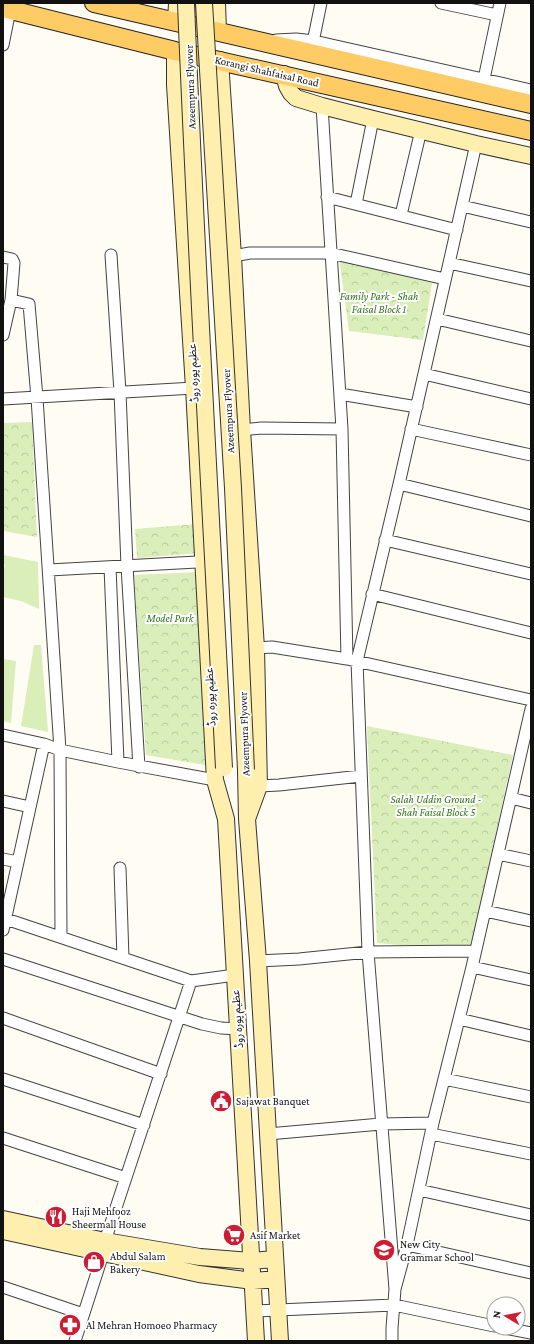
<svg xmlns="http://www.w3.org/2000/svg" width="534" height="1344" viewBox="0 0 534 1344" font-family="'Crimson Pro','Noto Sans Arabic',serif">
  <defs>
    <pattern id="park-crowns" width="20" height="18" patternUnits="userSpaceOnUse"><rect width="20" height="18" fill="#d9eeb9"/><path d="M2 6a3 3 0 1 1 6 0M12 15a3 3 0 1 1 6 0" fill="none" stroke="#b9cb9e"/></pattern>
  </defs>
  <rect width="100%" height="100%" fill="#fffcf4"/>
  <path fill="#d9eeb9" d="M3,555L38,562L39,609L21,601L3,597V572L5,565L3,564Z
    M34,645H41L48,732L21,726Z
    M3,659L16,661L11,723L3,721Z"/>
  <path fill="url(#park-crowns)" d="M339,257L432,283L423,340L349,331Z
    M32,422L37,537L3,531V423Z
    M196,524L199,553L137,558L135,529Z
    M201,572L211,766L146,755L134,575Z
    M367,726L513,755L470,951L377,943Z"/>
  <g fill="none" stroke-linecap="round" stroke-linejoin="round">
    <g stroke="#444" stroke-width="13">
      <path id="street" d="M441,3L497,15
        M276,40L296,39L314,41L531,90
        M3,45L10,10
        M312,47L321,3
        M484,79L500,3
        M322,106L342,429L347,659
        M327,197L457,230
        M356,204L373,119
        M462,206L531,222
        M401,215L421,130
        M111,255L120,392L127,566L139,767
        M233,256L250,253H330L445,279
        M3,257L12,259L14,263L11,300L3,335
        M449,263L531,281
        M11,300L29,304L37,398L60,750L61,937
        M437,319L531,341
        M424,374L531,399
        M340,394L417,407
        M3,399L194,388
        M411,429L531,455
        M242,430L261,428L342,429
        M399,484L531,516
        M385,540L531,574
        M110,567L118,762
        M49,570L197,562
        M372,594L531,633
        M256,648L272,647L347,659L531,700
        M3,735L44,744L60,750L118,762L215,780
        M259,786L279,785L361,776
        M511,798L531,803
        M3,801L30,807
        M498,854L531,861
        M3,859L18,862
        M120,868L123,958
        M485,911L531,921
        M3,918L191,981
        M3,930L44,744
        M3,959L202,1024L221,1028L238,1029
        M258,961L299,959L368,952L475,951
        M472,967L531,980
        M3,1018L161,1074
        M459,1019L531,1036
        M3,1079L144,1125
        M444,1079L531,1097
        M268,1134L381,1124L433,1123
        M431,1134L531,1154
        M3,1138L126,1178
        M419,1190L531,1215
        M105,1241L191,981L235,975
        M407,1245L531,1273
        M3,1287L83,1314
        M395,1289L368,952L357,661L399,484L476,144
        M255,1311L394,1305L494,1326
        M505,1328L531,1333
        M75,1341L103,1254
        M392,1341V1328L395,1289L407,1245L433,1123L472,967L531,709"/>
    </g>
    <g stroke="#333" stroke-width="18">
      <path id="secondary" d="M217,3L218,31
        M176,22L177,3
        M175,51V85L194,388L215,780L226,819L256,1341
        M220,60L233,256L242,430L256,648L259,786L247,819
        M284,74L287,86L291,93L296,98L322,106L373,119L476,144L531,156
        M246,770L247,819L258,961L280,1341
        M3,1219L105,1241L200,1257L251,1261L275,1259
        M3,1231L199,1274L253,1281L276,1279"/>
    </g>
    <g stroke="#222" stroke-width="20">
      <path id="primary" d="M94,3L531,104
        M3,8L175,51L531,131"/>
    </g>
    <use href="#street" stroke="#fff" stroke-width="11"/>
    <use href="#secondary" stroke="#ffefaf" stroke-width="16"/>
    <use href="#primary" stroke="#ffcb64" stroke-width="18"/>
    <g stroke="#333" stroke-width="18" stroke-linecap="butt">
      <path id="secondary-bridge" d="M186,3C196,258 211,513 224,768
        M204,3L233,488L246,770"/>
    </g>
    <use href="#secondary-bridge" stroke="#ffefaf" stroke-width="16"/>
  </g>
  <defs>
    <g id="civic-disc" transform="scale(1.15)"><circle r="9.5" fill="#cd1c34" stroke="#fff"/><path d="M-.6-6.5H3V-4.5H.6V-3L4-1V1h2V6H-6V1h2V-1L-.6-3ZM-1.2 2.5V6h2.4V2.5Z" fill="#fff"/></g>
    <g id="restaurant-disc" transform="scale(1.15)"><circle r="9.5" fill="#cd1c34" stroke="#fff"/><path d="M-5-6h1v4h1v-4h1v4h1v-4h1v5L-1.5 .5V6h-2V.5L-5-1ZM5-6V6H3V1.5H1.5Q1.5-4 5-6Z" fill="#fff"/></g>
    <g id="supermarket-disc" transform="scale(1.15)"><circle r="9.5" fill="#cd1c34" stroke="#fff"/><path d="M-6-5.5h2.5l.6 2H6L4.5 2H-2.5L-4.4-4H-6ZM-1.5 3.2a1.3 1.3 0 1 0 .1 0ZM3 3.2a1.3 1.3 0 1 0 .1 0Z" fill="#fff"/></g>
    <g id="school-disc" transform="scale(1.15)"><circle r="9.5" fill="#cd1c34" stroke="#fff"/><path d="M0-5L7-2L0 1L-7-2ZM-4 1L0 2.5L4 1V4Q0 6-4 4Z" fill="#fff"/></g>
    <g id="shop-disc" transform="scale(1.15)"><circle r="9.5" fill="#cd1c34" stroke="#fff"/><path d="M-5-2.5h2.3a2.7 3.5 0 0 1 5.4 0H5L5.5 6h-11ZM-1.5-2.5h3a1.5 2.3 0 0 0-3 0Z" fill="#fff"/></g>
    <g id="pharmacy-disc" transform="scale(1.15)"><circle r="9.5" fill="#cd1c34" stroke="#fff"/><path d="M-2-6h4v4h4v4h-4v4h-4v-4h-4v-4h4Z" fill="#fff"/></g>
  </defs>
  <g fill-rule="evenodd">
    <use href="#civic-disc" x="221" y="1101"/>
    <use href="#restaurant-disc" x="56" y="1217"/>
    <use href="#supermarket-disc" x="234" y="1235"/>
    <use href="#school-disc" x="384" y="1250"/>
    <use href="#shop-disc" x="94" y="1262"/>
    <use href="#pharmacy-disc" x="70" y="1325"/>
  </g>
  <g text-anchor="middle" stroke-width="4" stroke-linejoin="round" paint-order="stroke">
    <g font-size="11" fill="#111" stroke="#fff">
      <text transform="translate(267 71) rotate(13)" y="4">Korangi Shahfaisal Road</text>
      <text transform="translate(190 87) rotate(-92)" y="4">Azeempura Flyover</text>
      <text transform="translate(193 373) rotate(-93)" y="4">عظیم پورہ روڈ</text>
      <text transform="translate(228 411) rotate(-93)" y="4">Azeempura Flyover</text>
      <text transform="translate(210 697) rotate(-93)" y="4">عظیم پورہ روڈ</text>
      <text transform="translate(244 734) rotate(-92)" y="4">Azeempura Flyover</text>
      <text transform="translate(237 1019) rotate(-94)" y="4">عظیم پورہ روڈ</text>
    </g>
    <g font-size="11" font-style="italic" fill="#336f1a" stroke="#fff">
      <text x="379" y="300">Family Park - Shah<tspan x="379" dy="13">Faisal Block 1</tspan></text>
      <text x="170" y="622">Model Park</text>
      <text x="436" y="803">Salah Uddin Ground -<tspan x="436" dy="13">Shah Faisal Block 5</tspan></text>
    </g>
    <g font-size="11" fill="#111" stroke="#fff" text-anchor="start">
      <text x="236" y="1105">Sajawat Banquet</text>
      <text x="72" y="1215">Haji Mehfooz<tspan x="72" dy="13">Sheermall House</tspan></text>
      <text x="250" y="1239">Asif Market</text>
      <text x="400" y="1248">New City<tspan x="400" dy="13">Grammar School</tspan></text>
      <text x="110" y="1260">Abdul Salam<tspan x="110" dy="13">Bakery</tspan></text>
      <text x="86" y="1329">Al Mehran Homoeo Pharmacy</text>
    </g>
  </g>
  <rect width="534" height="1344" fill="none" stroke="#111111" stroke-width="8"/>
  <g transform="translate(506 1316) rotate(280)"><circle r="19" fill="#ffffff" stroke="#a0a0a0"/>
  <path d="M0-3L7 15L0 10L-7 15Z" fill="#cd1c34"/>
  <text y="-6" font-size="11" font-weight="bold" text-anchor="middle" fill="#111111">N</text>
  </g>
</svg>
